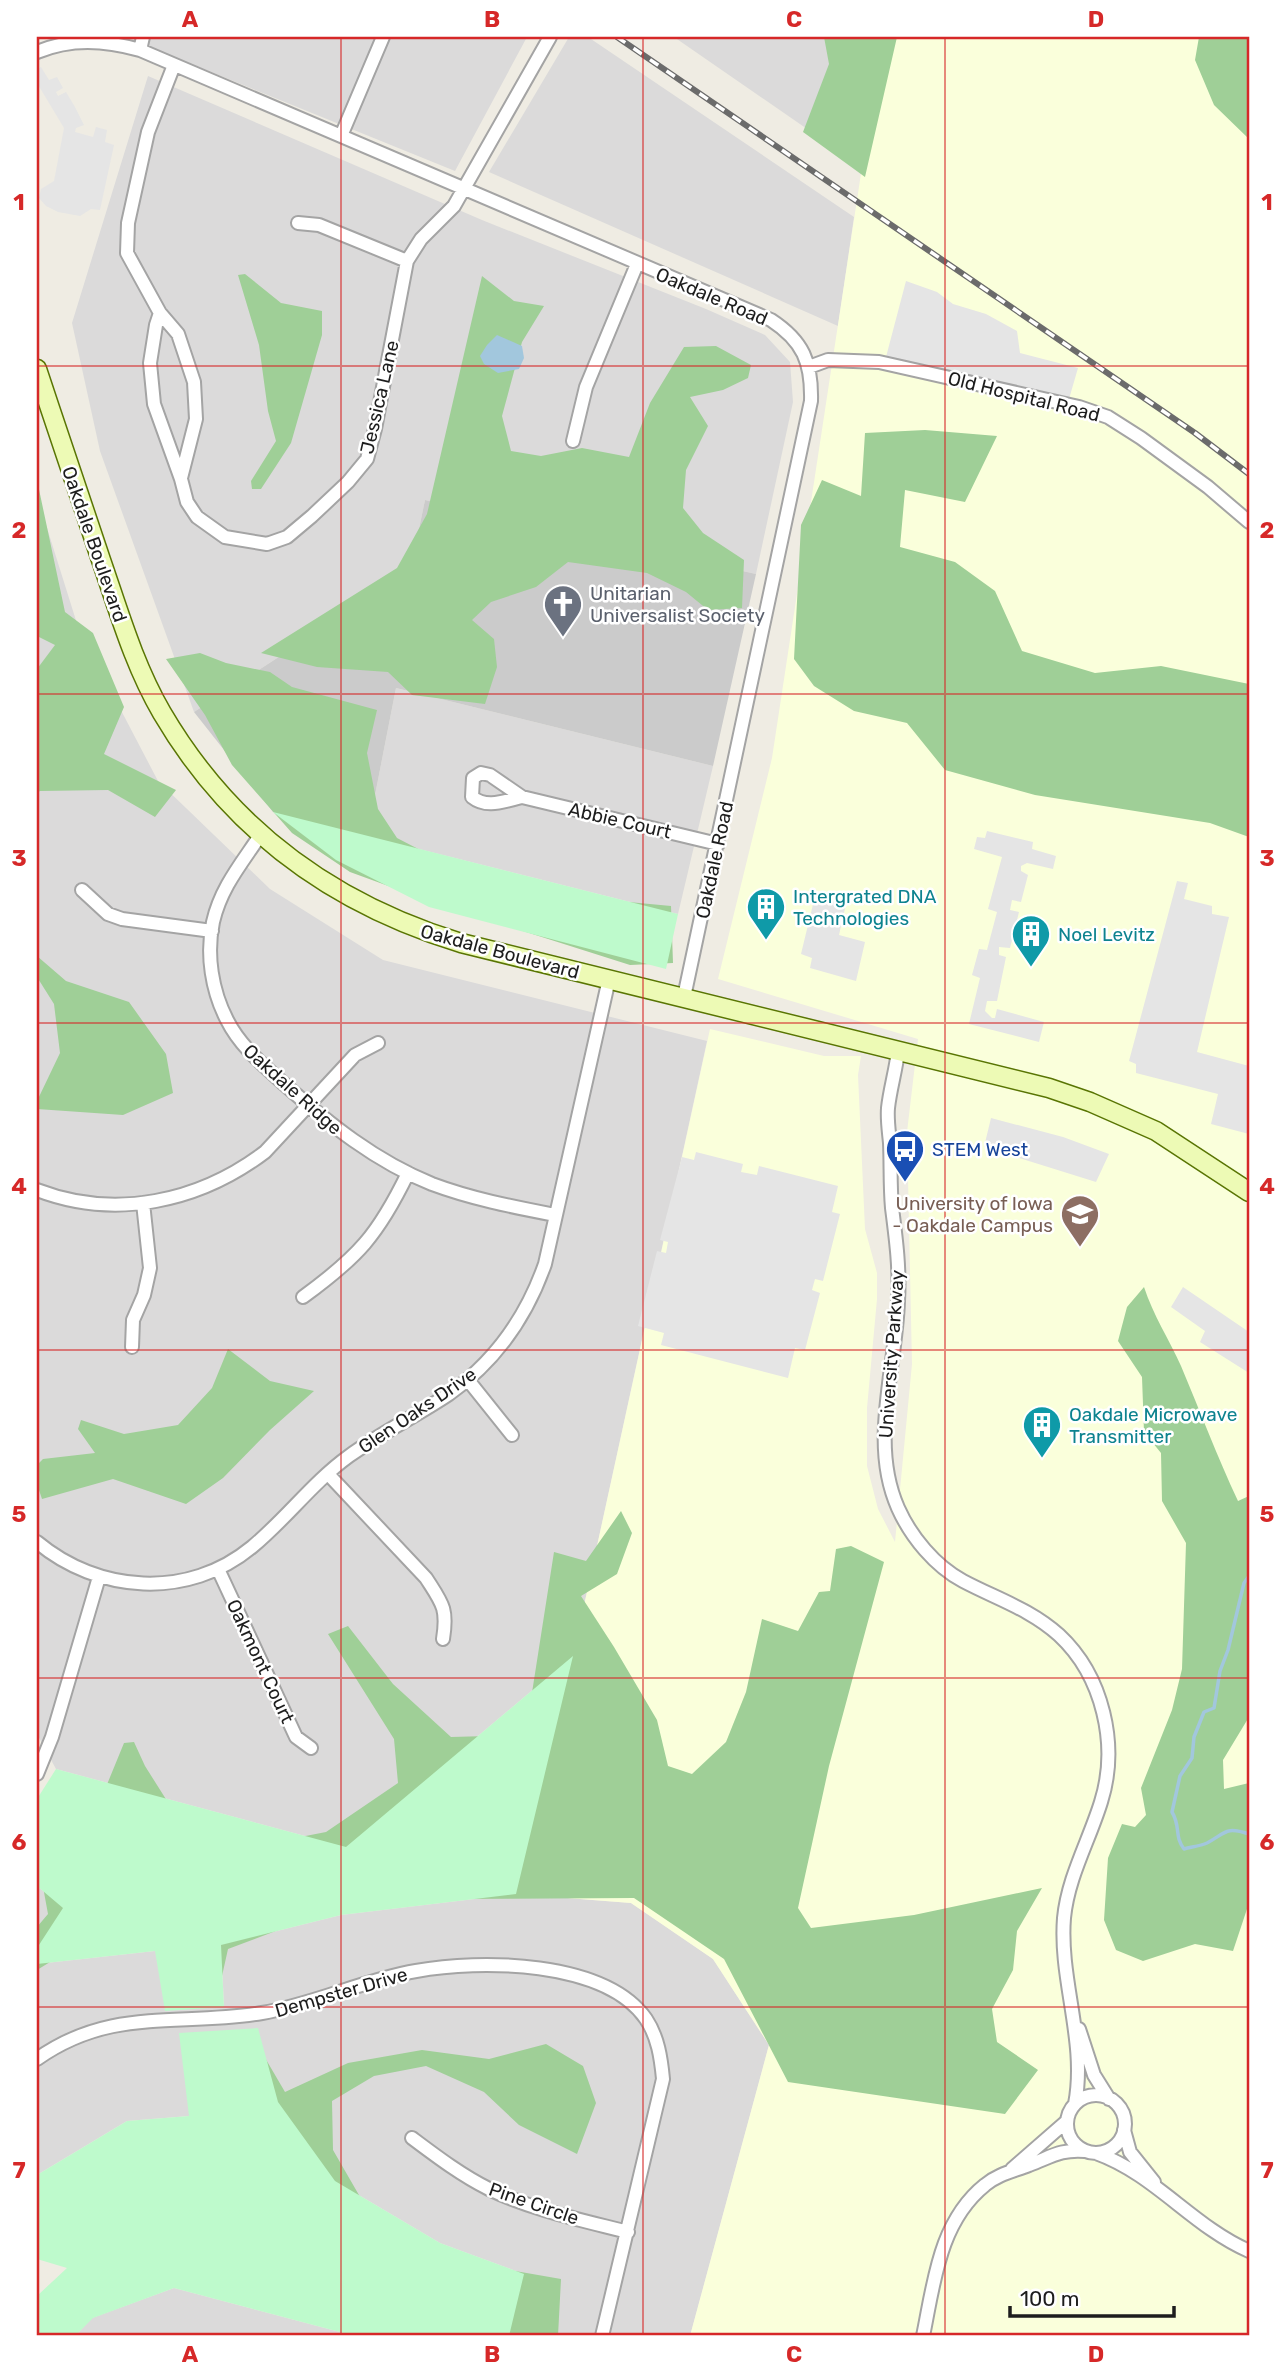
<svg xmlns="http://www.w3.org/2000/svg" width="1286" height="2373" viewBox="0 0 1286 2373" font-family="Rubik,sans-serif">
  <rect width="100%" height="100%" fill="#efece3"/>
  <path fill="#dbdada" d="M125,37H527L455,171Z
    M569,37H588L854,217L838,326L489,172Z
    M674,37H891L862,167Z
    M148,76L482,220L706,309L765,335L790,362L793,402L756,574L425,500L410,572L194,712L100,451L72,323Z
    M37,496L79,630L158,781L270,889L383,960L707,1041L573,1656L346,1847L56,1769L37,1734Z
    M396,688L713,766L678,914L367,836Z
    M37,1886L64,1908L37,1948Z
    M516,1894L631,1903L713,1959L769,2045L690,2336H509L524,2274L440,2243L335,2181L189,2116L127,2121L37,2175V1964L155,1951L224,2006L221,1945L341,1915Z
    M174,2288L355,2336H75L92,2318Z"/>
  <path fill="#faffdb" d="M891,37H1249V2336H690L769,2045L713,1959L631,1903L516,1894L573,1656L710,1029L824,1056H861L858,1075L865,1229L877,1273V1299L867,1408V1466L878,1509L895,1542L912,1364L907,1132L918,1039L718,979L772,758L862,167Z"/>
  <path fill="#cbcbcb" d="M425,500L756,574L713,766L396,688L367,836L273,812L194,712L410,572Z"/>
  <path fill="#9fcf97" d="M824,37H897L865,177L803,132L829,64Z
    M1199,37H1249V139L1214,105L1195,60Z
    M245,274L281,303L322,311V335L291,443L261,489H252L251,481L276,441L268,411L259,345L238,275Z
    M482,276L514,301L544,306L522,342L502,416L511,451L541,456L582,448L629,457L650,403L684,347L716,346L751,365L748,378L723,390L690,397L708,426L686,470L683,508L703,533L744,560L742,608L708,610L686,592L647,573L568,562L536,587L491,602L472,620L494,639L497,667L485,704L412,695L388,672L317,667L261,653L397,568L427,514Z
    M925,430L997,436L965,502L905,490L900,547L955,562L995,591L1022,651L1095,673L1161,666L1249,684V837L1210,823L1035,795L945,770L907,723L854,711L814,686L794,659L801,525L822,480L861,496L865,433Z
    M37,480L65,612L93,633L124,707L104,754L176,790L155,817L108,790L40,791L37,793V669L55,645L37,636Z
    M200,653L226,663L270,672L292,687L377,710L367,753L378,809L397,838L457,869L565,896L671,906L673,963L630,965L435,903L350,872L292,833L232,765L205,715L166,659Z
    M37,956L66,981L129,1002L166,1054L173,1093L123,1115L37,1109V1101L60,1053L54,1004L37,977Z
    M1144,1287C1153,1315 1169,1339 1181,1366C1200,1411 1217,1456 1238,1501L1249,1496V1717L1223,1760L1224,1789L1249,1783V1903L1233,1951L1195,1944L1143,1961L1116,1950L1104,1920L1108,1858L1122,1824L1135,1827L1146,1815L1141,1788L1172,1710L1182,1669L1186,1543L1162,1501L1161,1453L1144,1432L1142,1377L1118,1341L1127,1307Z
    M228,1349L270,1381L314,1391L270,1430L223,1478L186,1504L113,1479L42,1499L37,1484V1465L43,1459L95,1453L78,1429L81,1420L124,1434L178,1425L212,1388Z
    M621,1511L632,1533L617,1574L581,1596L614,1647L657,1720L668,1766L692,1774L726,1742L746,1692L762,1619L798,1631L819,1592L830,1591L836,1549L851,1546L884,1562L829,1766L798,1908L811,1928L914,1915L1042,1888L1017,1931L1013,1970L992,2009L997,2042L1038,2070L1005,2114L788,2082L724,1959L634,1898L436,1899L310,1918L228,1949L218,1994L153,1934L68,1951L37,1970V1927L48,1914L41,1876L99,1804L124,1743L134,1742L145,1766L169,1804L285,1840L326,1832L398,1783L394,1739L328,1634L348,1626L393,1684L451,1737L488,1736L531,1699L554,1552L586,1561Z
    M254,2039L285,2092L348,2063L422,2050L489,2059L546,2044L583,2066L596,2103L577,2154L519,2125L484,2092L426,2066L374,2076L332,2101L333,2150L367,2209L481,2265L561,2279L558,2336H410L302,2321Z"/>
  <path fill="#befacc" d="M273,812L678,914L666,969L429,907L336,860Z
    M573,1656L516,1894L341,1915L221,1945L224,2007L165,2011L155,1951L37,1964V1948L63,1908L37,1886V1799L56,1769L346,1847Z
    M258,2028L278,2102L335,2181L440,2243L524,2274L509,2336H355L174,2288L93,2318L75,2336H37V2296L67,2268L37,2259V2175L127,2121L189,2116L179,2033Z"/>
  <path fill="#e5e5e5" d="M41,67L49,80L57,77L63,88L56,92L58,96L66,92L75,107L84,125L76,128L75,132L93,137L96,127L107,130L105,142L114,145L100,210L91,209L80,216L58,212L46,206L39,198L41,189L54,181L64,128L37,83V69Z
    M906,281L937,292L953,304L986,314L1017,331L1020,353L1078,368L1069,399L886,357Z
    M987,831L1033,842L1032,849L1056,856L1053,869L1027,863L1021,866V871L1028,875L1021,902L1012,900L1010,910L1019,912L1010,948L999,947V955L1006,957L997,1001H987L985,1011L992,1018H995L997,1009L1044,1022L1039,1042L969,1024L980,978L972,975L979,949L987,950L997,912L988,909L1002,857L974,849L977,837L985,838Z
    M1177,881L1188,883L1184,899L1212,906V914L1229,917L1197,1052L1249,1066V1134L1211,1124L1218,1094L1136,1073V1064L1129,1061Z
    M815,896L846,904L839,935L865,942L856,981L810,968L812,958L801,954Z
    M991,1118L1063,1137L1109,1154L1096,1182L984,1147Z
    M696,1152L743,1164L741,1172L757,1175L759,1166L838,1186L832,1212L840,1214L823,1281L815,1279L812,1290L820,1293L805,1350L795,1348L788,1378L661,1345L664,1333L638,1326L657,1251L666,1253L668,1242L660,1240L682,1157L694,1160Z
    M1183,1287L1249,1332V1373L1200,1342L1205,1331L1171,1307Z"/>
  <path fill="#a2c7dd" d="M497,335L522,346L524,358L519,369L498,373L484,364L480,356L487,345Z"/>
  <g fill="none" stroke-linecap="round" stroke-linejoin="round">
    <path stroke="#a2c7dd" stroke-width="3.5" d="M1249,1576L1244,1583L1228,1650L1220,1671L1214,1708L1204,1712L1194,1737L1192,1758L1180,1776L1172,1812C1181,1827 1174,1836 1184,1849C1191,1847 1200,1846 1207,1843C1226,1833 1225,1826 1249,1834"/>
    <g stroke="#a4a4a4" stroke-width="16">
      <path id="minor" d="M140,50L143,37
        M37,52C71,38 104,40 140,50L771,320C803,341 812,362 811,401L684,997
        M174,65L148,132L128,223L127,253L160,313L156,325L150,363L154,404L181,479L187,502L197,517L225,537L267,544L287,537L312,516L348,482L367,459L375,429L407,261L421,239L454,206L550,37
        M341,136L383,37
        M298,223L319,225L407,261
        M160,313L178,334L194,382L196,419L181,478
        M809,367L828,360L879,362L1079,407L1108,417L1141,438L1208,487L1249,522
        M573,441L586,387L637,264
        M522,797C504,801 487,809 472,797L473,778L481,773L490,775L522,797L718,844
        M261,834C242,863 221,887 213,922C206,955 212,991 227,1020C240,1046 262,1064 283,1083C329,1124 375,1161 432,1184C472,1199 514,1207 555,1215
        M82,890L108,914L122,919L212,931
        M898,1051C896,1070 890,1089 888,1108C887,1120 889,1132 890,1143C891,1165 890,1186 892,1208C896,1239 900,1269 898,1301C896,1369 869,1443 898,1508C911,1537 935,1566 963,1581C997,1599 1030,1609 1059,1635C1103,1676 1119,1745 1101,1802C1089,1841 1068,1877 1064,1918C1059,1980 1087,2042 1075,2104
        M37,1190C115,1220 199,1202 265,1152L355,1055L378,1043
        M303,1297C358,1257 378,1235 408,1173
        M132,1347L133,1320L144,1295L150,1268L143,1203
        M468,1380L512,1435
        M328,1474L426,1578C442,1603 448,1608 443,1639
        M37,1542C98,1593 188,1600 252,1547C286,1519 313,1482 349,1456C381,1433 416,1416 449,1394C496,1361 526,1318 545,1264L609,979
        M218,1569L296,1737L311,1748
        M37,1774L52,1737L99,1577
        M1079,2029L1094,2075L1109,2099
        M37,2059C112,2006 179,2027 262,2013C315,2004 363,1980 416,1971C479,1959 605,1960 646,2019C658,2037 661,2058 663,2079L602,2336
        M1067 2124a29 29 0 1 1 58 0a29 29 0 1 1-58 0Z
        M1124,2130L1130,2152L1154,2182
        M412,2138C436,2156 461,2175 489,2189C533,2210 581,2220 628,2232
        M1096,2153C1155,2174 1192,2226 1249,2251
        M1012,2169L1067,2121
        M923,2336C934,2283 939,2222 985,2185C998,2174 1014,2171 1029,2165C1051,2157 1060,2149 1085,2151"/>
    </g>
    <g stroke="#597503" stroke-width="21">
      <path id="secondary" d="M37,369C58,433 80,497 101,560C119,612 134,665 162,713C230,829 333,904 461,943L1049,1088L1090,1102L1156,1131L1249,1192"/>
    </g>
    <use href="#minor" stroke="#fff" stroke-width="12"/>
    <use href="#secondary" stroke="#edfab5" stroke-width="18"/>
    <g stroke="#6b6b6b" stroke-width="6">
      <path id="rail" d="M617,37L1195,433L1249,474"/>
    </g>
    <use href="#rail" stroke="#fff" stroke-width="3.5" stroke-dasharray="10" stroke-linecap="butt"/>
  </g>
  <path fill="none" stroke="#d62828" stroke-width="2" stroke-opacity="0.55" d="M341,37V2336M643,37V2336M945,37V2336M37,366H1249M37,694H1249M37,1023H1249M37,1350H1249M37,1678H1249M37,2007H1249"/>
  <defs>
    <g id="church-pin" transform="scale(2.0125)"><path d="M0 17L-7.5 6A9.5 9.5 0 1 1 7.5 6Z" fill="#6b7280" stroke="#fff"/><path d="M-1.2-6h2.4v3.5h3.3v2.4h-3.3V6h-2.4V-.1h-3.3v-2.4h3.3Z" fill="#fff"/></g>
    <g id="building-pin" transform="scale(2.0125)"><path d="M0 17L-7.5 6A9.5 9.5 0 1 1 7.5 6Z" fill="#0f9aa8" stroke="#fff"/><path d="M-4-6H4V6H1V3H-1V6H-4ZM-2.5-4.3h1.7v1.8h-1.7ZM.8-4.3h1.7v1.8H.8ZM-2.5-1h1.7V.8h-1.7ZM.8-1h1.7V.8H.8Z" fill="#fff"/></g>
    <g id="bus-pin" transform="scale(2.0125)"><path d="M0 17L-7.5 6A9.5 9.5 0 1 1 7.5 6Z" fill="#1a4fb4" stroke="#fff"/><path d="M-5-6H5V4H4V6H2V4H-2V6H-4V4H-5ZM-3.5-4V0h7V-4ZM-3.5 1.2v1.5H-2V1.2ZM2 1.2v1.5H3.5V1.2Z" fill="#fff"/></g>
    <g id="university-pin" transform="scale(2.0125)"><path d="M0 17L-7.5 6A9.5 9.5 0 1 1 7.5 6Z" fill="#8d6e63" stroke="#fff"/><path d="M0-5L7-2L0 1L-7-2ZM-4 1L0 2.5L4 1V4Q0 6-4 4Z" fill="#fff"/></g>
  </defs>
  <g fill-rule="evenodd">
    <use href="#church-pin" x="563" y="604"/>
    <use href="#building-pin" x="766" y="907"/>
    <use href="#building-pin" x="1031" y="934"/>
    <use href="#bus-pin" x="905" y="1149"/>
    <use href="#university-pin" x="1080" y="1214"/>
    <use href="#building-pin" x="1042" y="1425"/>
  </g>
  <g text-anchor="middle" stroke-width="5" stroke-linejoin="round" paint-order="stroke">
    <g font-size="19" fill="#1d1d1d" stroke="#fff">
      <text transform="translate(712 296) rotate(23)" y="7">Oakdale Road</text>
      <text transform="translate(1024 396) rotate(14)" y="7">Old Hospital Road</text>
      <text transform="translate(379 397) rotate(-77)" y="7">Jessica Lane</text>
      <text transform="translate(95 544) rotate(71)" y="7">Oakdale Boulevard</text>
      <text transform="translate(620 820) rotate(13)" y="7">Abbie Court</text>
      <text transform="translate(714 860) rotate(-78)" y="7">Oakdale Road</text>
      <text transform="translate(500 951) rotate(15)" y="7">Oakdale Boulevard</text>
      <text transform="translate(293 1089) rotate(42)" y="7">Oakdale Ridge</text>
      <text transform="translate(891 1354) rotate(-86)" y="7">University Parkway</text>
      <text transform="translate(417 1410) rotate(-34)" y="7">Glen Oaks Drive</text>
      <text transform="translate(261 1661) rotate(65)" y="7">Oakmont Court</text>
      <text transform="translate(341 1992) rotate(-16)" y="7">Dempster Drive</text>
      <text transform="translate(534 2203) rotate(19)" y="7">Pine Circle</text>
    </g>
    <g font-size="19" fill="#5b616d" stroke="#fff" text-anchor="start">
      <text x="590" y="600">Unitarian<tspan x="590" dy="22">Universalist Society</tspan></text>
    </g>
    <g font-size="19" fill="#0d838f" stroke="#fff" text-anchor="start">
      <text x="793" y="903">Intergrated DNA<tspan x="793" dy="22">Technologies</tspan></text>
      <text x="1058" y="941">Noel Levitz</text>
      <text x="1069" y="1421">Oakdale Microwave<tspan x="1069" dy="22">Transmitter</tspan></text>
    </g>
    <g font-size="19" fill="#164399" stroke="#fff" text-anchor="start">
      <text x="932" y="1156">STEM West</text>
    </g>
    <g font-size="19" fill="#785e54" stroke="#fff" text-anchor="end">
      <text x="1053" y="1210">University of Iowa<tspan x="1053" dy="22">- Oakdale Campus</tspan></text>
    </g>
  </g>
  <rect width="1286" height="2373" fill="none" stroke="#ffffff" stroke-width="77"/>
  <path d="M1010 2306v10h164v-10" fill="none" stroke="#1d1d1d" stroke-width="3.5"/>
  <text x="1020" y="2306" font-size="21" fill="#1d1d1d" stroke="#ffffff" stroke-width="5" paint-order="stroke">100 m</text>
  <rect x="38" y="38" width="1210" height="2296" fill="none" stroke="#d62828" stroke-width="2.5"/>
  <g font-size="23" text-anchor="middle" font-weight="bold" fill="#d62828">
    <text x="190" y="27">A</text>
    <text x="492" y="27">B</text>
    <text x="794" y="27">C</text>
    <text x="1096" y="27">D</text>
    <text x="19" y="210">1</text>
    <text x="1267" y="210">1</text>
    <text x="19" y="538">2</text>
    <text x="1267" y="538">2</text>
    <text x="19" y="866">3</text>
    <text x="1267" y="866">3</text>
    <text x="19" y="1194">4</text>
    <text x="1267" y="1194">4</text>
    <text x="19" y="1522">5</text>
    <text x="1267" y="1522">5</text>
    <text x="19" y="1850">6</text>
    <text x="1267" y="1850">6</text>
    <text x="19" y="2178">7</text>
    <text x="1267" y="2178">7</text>
    <text x="190" y="2362">A</text>
    <text x="492" y="2362">B</text>
    <text x="794" y="2362">C</text>
    <text x="1096" y="2362">D</text>
  </g>
</svg>
